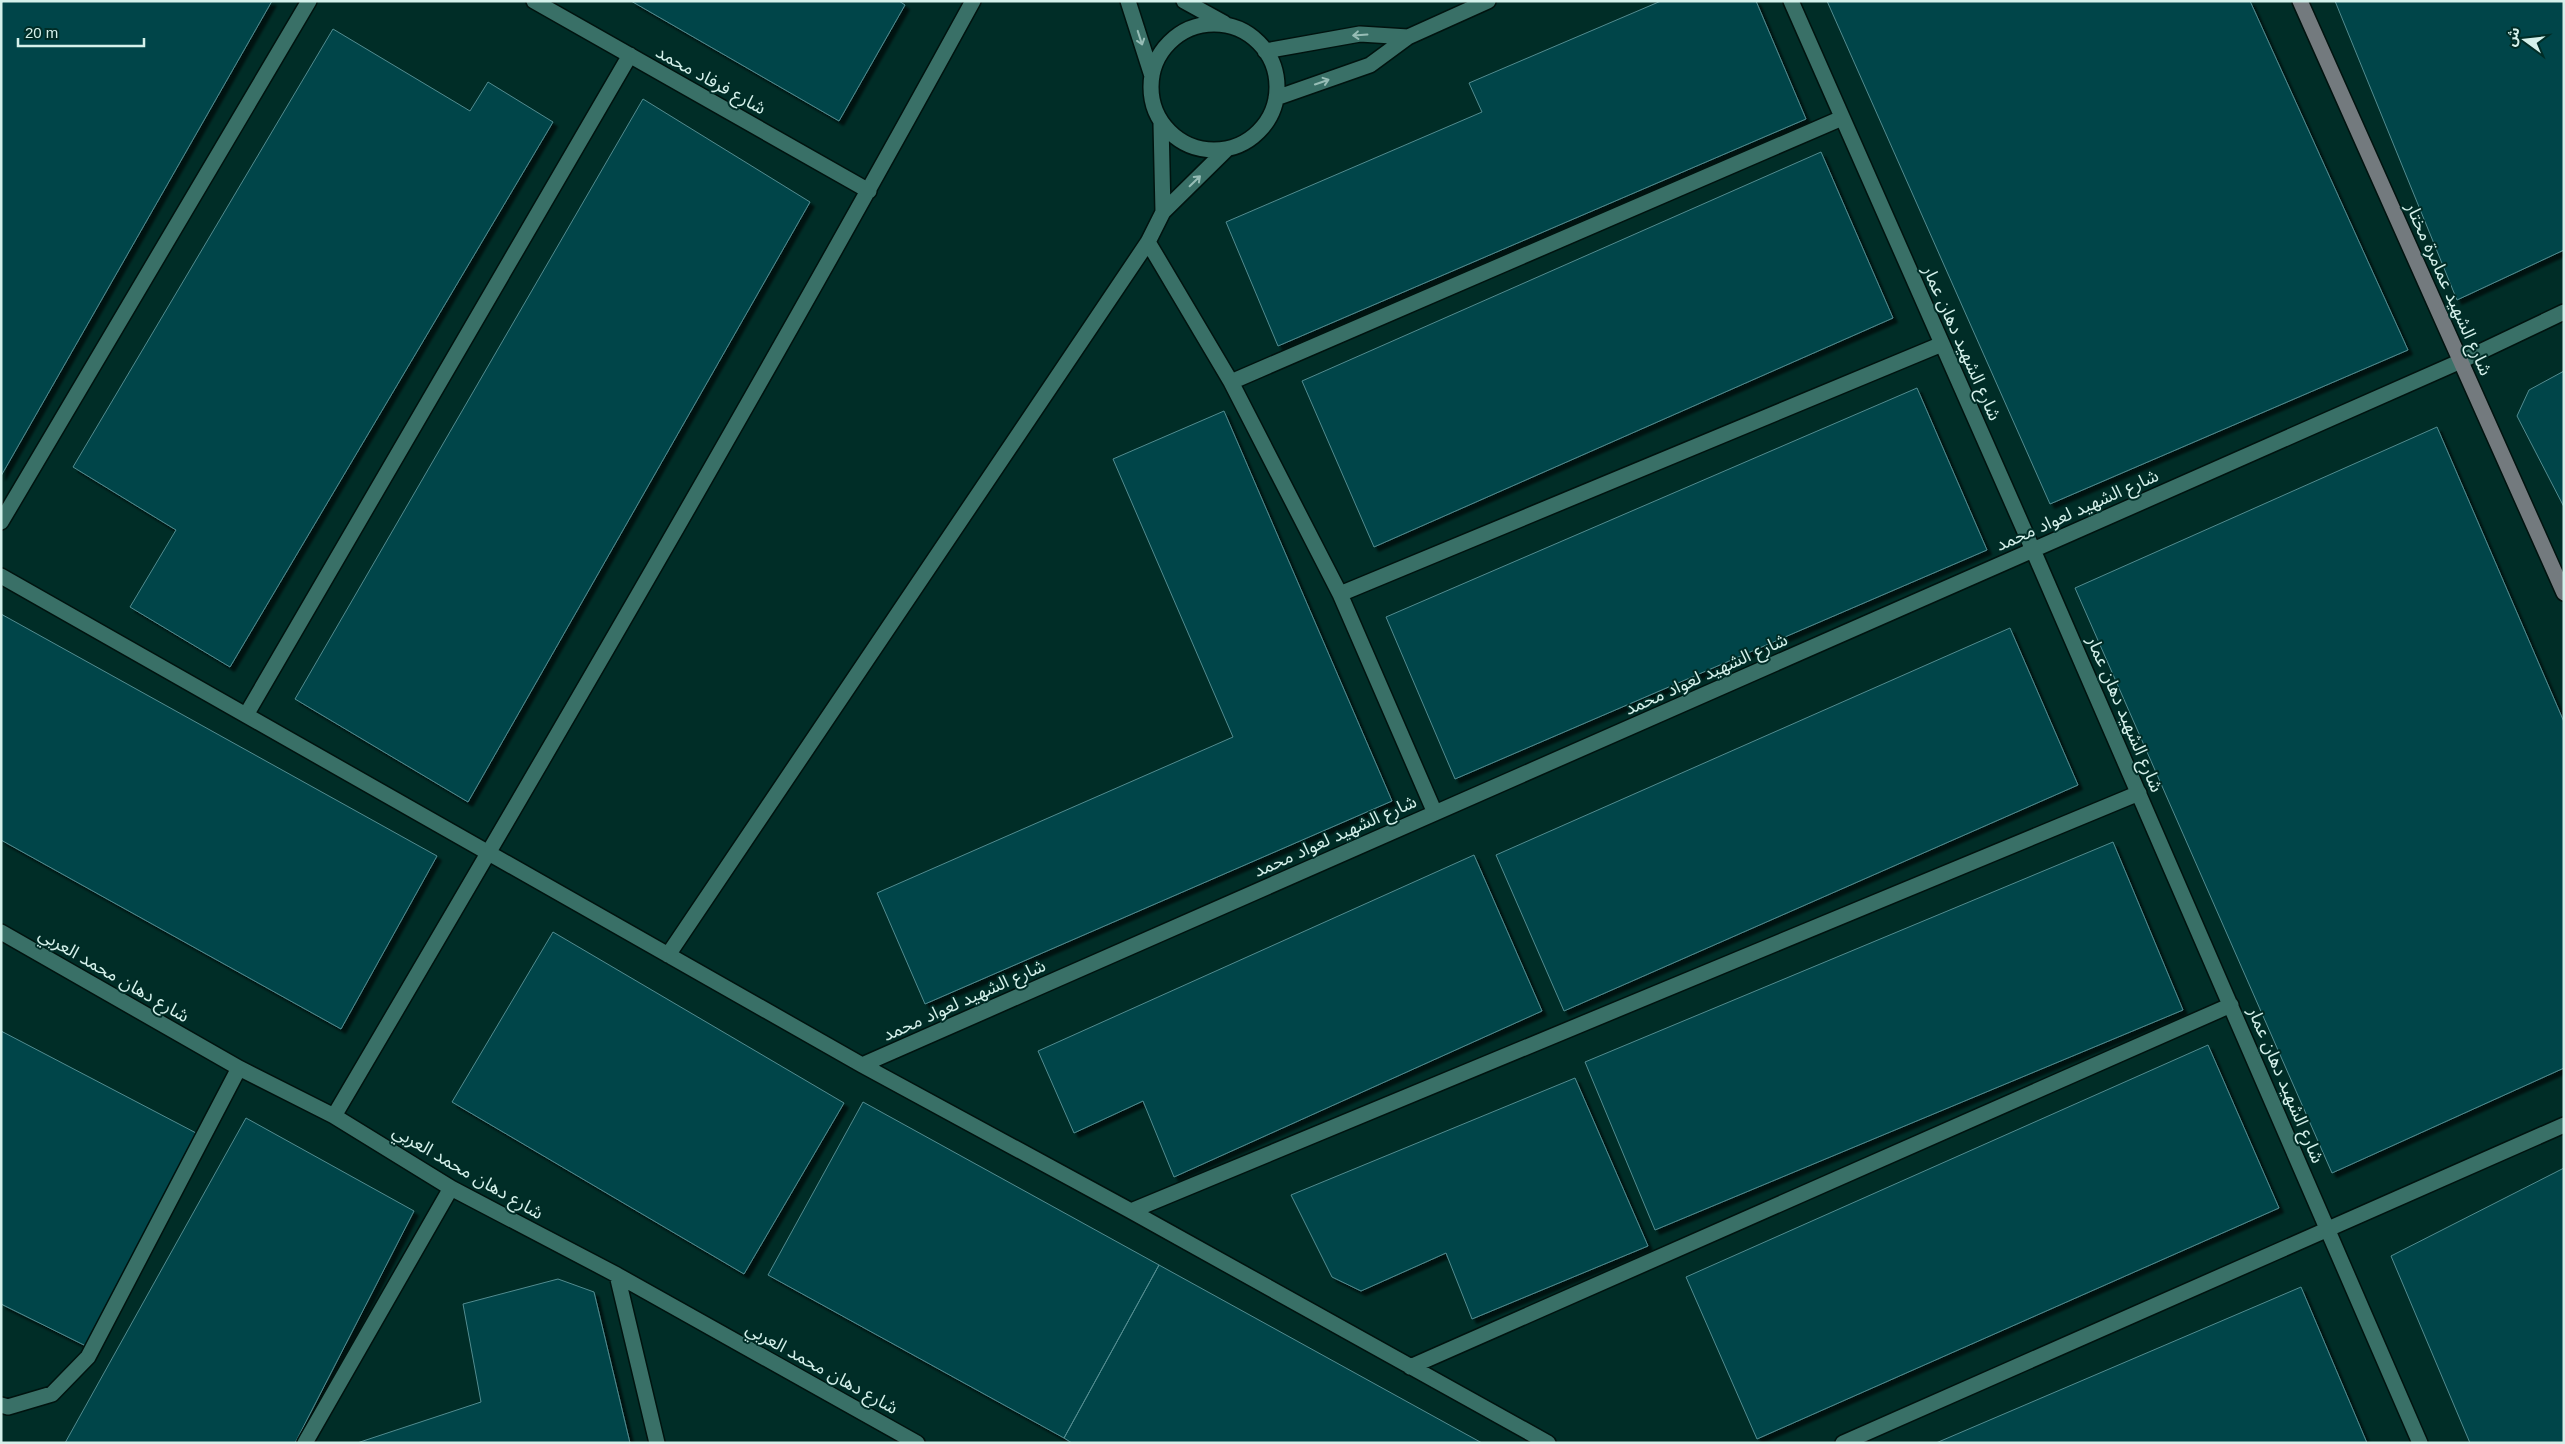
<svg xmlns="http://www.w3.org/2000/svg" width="2565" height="1444" viewBox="0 0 2565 1444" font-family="Helvetica,'Noto Sans Arabic',sans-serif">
  <defs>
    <filter id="shadow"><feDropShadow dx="4.5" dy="4.5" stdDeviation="1" flood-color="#0009"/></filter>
  </defs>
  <rect width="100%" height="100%" fill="#002d27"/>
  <path fill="#004448" stroke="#528c90" filter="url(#shadow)" d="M3,1H272L1,476V4Z
    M631,1H899L905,5L839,121Z
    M1661,1H1756L1806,119L1278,346L1226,222L1482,112L1469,83Z
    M1827,1H2250L2408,350L2050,504Z
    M2335,1H2564V250L2457,300Z
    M333,29L470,111L488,82L553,122L230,667L130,607L176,530L73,467Z
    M643,99L810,202L468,802L295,699Z
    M1821,152L1893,318L1374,547L1302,381Z
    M2564,371V507L2517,416L2529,390Z
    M1917,388L1987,550L1455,779L1386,617Z
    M1224,411L1392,801L925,1004L877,893L1233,737L1113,459Z
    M2437,427L2564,722V1068L2332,1173L2075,588Z
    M1,614L437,856L341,1029L1,840Z
    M2010,628L2078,785L1564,1011L1496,855Z
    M2113,842L2183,1010L1655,1230L1585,1062Z
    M1474,855L1542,1011L1174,1177L1143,1101L1074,1133L1038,1051Z
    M553,932L844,1103L744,1274L452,1102Z
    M1,1031L198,1134L86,1346L1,1304Z
    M2208,1045L2279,1208L1757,1439L1686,1277Z
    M1575,1078L1648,1246L1472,1319L1446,1253L1361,1291L1332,1277L1291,1195Z
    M863,1102L1159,1265L1064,1438L768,1275Z
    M246,1118L414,1211L295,1443H65Z
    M2564,1168V1443H2470L2391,1256Z
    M1159,1265L1482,1443H1072L1064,1438Z
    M558,1279L594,1292L630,1443H357L481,1402L463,1304Z
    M2301,1287L2367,1443H1936Z"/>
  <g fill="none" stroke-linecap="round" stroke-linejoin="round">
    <g stroke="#00130f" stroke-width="18">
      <path id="street" d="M534,1L869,191
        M1128,1L1152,76
        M1184,1L1224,23
        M1791,1L2033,550L2420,1443
        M1151 87a63 63 0 1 1 126 0a63 63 0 1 1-126 0Z
        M1265,51L1360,34L1408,37
        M1276,98L1370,65L1408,37L1488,1
        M1161,123L1163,212
        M1148,242L1231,382L1340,594L1435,813
        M1231,382L1842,118
        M1,522L309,1
        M1,576L862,1065L1131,1211L1548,1443
        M1340,594L1942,344
        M246,715L630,55
        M1,932L239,1068L334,1116L451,1188L617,1275L917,1443
        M668,955L1148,242L1163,212L1227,149
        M862,1065L2033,550L2461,361L2564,312
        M334,1116C551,747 767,377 973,1
        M1131,1211L2139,793
        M617,1275L657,1443
        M1410,1367L2231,1005
        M1,1405L8,1407L52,1394L88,1357L239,1068
        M305,1443L451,1188
        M1843,1443L2564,1125"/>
    </g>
    <g stroke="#00130f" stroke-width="18">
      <path id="secondary" d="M2300,1L2564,593"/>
    </g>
    <use href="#street" stroke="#397067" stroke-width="15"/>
    <use href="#secondary" stroke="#737a7e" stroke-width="15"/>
  </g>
  <defs><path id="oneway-shaft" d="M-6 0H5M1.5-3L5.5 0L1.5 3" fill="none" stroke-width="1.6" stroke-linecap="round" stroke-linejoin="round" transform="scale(1.25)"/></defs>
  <g stroke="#97bdb6">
    <use href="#oneway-shaft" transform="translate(1360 35) rotate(176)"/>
    <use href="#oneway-shaft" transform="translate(1140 38) rotate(72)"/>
    <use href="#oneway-shaft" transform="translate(1322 82) rotate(-19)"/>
    <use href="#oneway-shaft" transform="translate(1195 181) rotate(-44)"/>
  </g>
  <g text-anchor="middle" stroke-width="4" stroke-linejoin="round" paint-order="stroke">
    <g font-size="18" fill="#d5f1eb" stroke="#002d27">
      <text transform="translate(711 80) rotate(29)" y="6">شارع فرفاد محمد</text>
      <text transform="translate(2449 289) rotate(66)" y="6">شارع الشهيد عمامرة مختار</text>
      <text transform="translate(1962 343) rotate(66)" y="6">شارع الشهيد دهان عمار</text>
      <text transform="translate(2077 510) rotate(-24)" y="6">شارع الشهيد لعواد محمد</text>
      <text transform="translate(1706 674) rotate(-24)" y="6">شارع الشهيد لعواد محمد</text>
      <text transform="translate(2125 714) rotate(67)" y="6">شارع الشهيد دهان عمار</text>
      <text transform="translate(1335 836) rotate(-24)" y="6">شارع الشهيد لعواد محمد</text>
      <text transform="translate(114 975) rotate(30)" y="6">شارع دهان محمد العربي</text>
      <text transform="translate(964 1000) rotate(-24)" y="6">شارع الشهيد لعواد محمد</text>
      <text transform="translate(2286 1085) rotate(67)" y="6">شارع الشهيد دهان عمار</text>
      <text transform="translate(468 1172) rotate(30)" y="6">شارع دهان محمد العربي</text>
      <text transform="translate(822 1368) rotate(29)" y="6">شارع دهان محمد العربي</text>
    </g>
  </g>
  <rect width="2565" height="1444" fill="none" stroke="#d5f1eb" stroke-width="5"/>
  <g transform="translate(2525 40) rotate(285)" stroke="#002d27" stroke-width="4" paint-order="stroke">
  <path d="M0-4L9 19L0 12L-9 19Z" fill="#d5f1eb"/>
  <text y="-8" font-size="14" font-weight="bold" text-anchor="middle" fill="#d5f1eb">ش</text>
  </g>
  <path d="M18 38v8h126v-8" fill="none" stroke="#d5f1eb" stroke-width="2.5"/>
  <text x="25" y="38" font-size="15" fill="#d5f1eb" stroke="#002d27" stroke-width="4" paint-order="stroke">20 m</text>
</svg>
